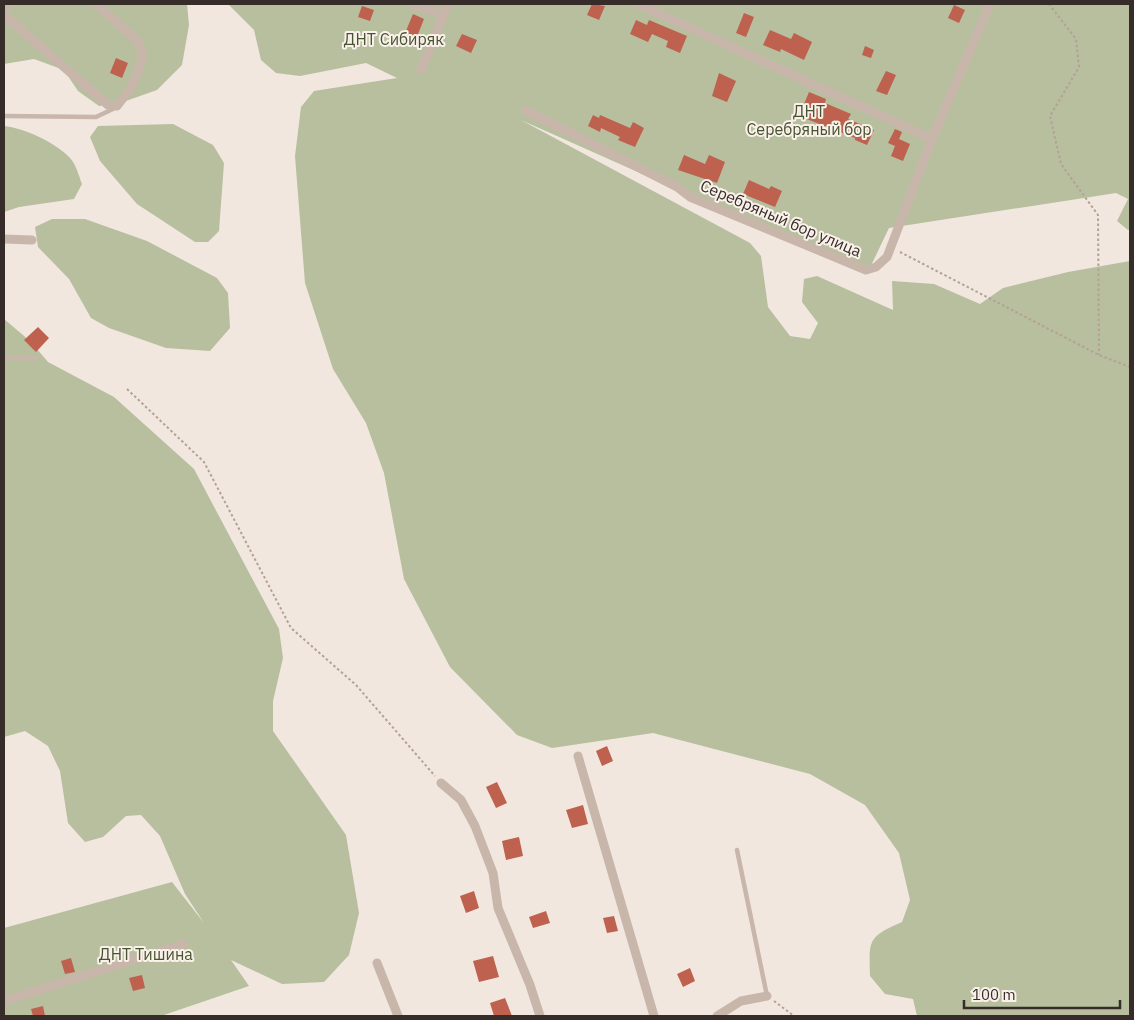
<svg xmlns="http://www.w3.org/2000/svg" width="1134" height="1020" viewBox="0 0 1134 1020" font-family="'IBM Plex Sans',sans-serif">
  <rect width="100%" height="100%" fill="#f1e7de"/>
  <path fill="#b7bf9f" d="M4,4H187L189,25L182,65L157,90L123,102L99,106L78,91L64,70L34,59L4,64Z
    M228,4H1130V229L1128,230L1117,221L1128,199L1116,193L889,228L867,274L521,120L750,243L761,256L768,307L790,336L810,339L818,323L802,302L804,279L817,276L893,310L892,281L934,284L980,304L1003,288L1068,272L1130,261V1016H917L913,999L885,994L870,976C869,939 868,937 902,922L910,900L899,853L865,805L810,774L653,733L552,748L517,735L450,667L404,579L384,473L366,423L333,369L305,283L295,156L301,107L314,91L397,78L366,63L300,76L276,73L261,60L254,30Z
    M173,124L213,145L224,163L219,231L208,242H195L137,204L100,161L90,137L98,126Z
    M4,126C24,128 57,143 71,159C76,165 79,176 82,184L74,199L19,207L4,212Z
    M52,219H85L147,241L217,278L228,293L230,328L210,351L166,348L109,328L91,318L69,279L38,247L35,227Z
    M4,319L30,341L48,362L114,397L194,469L279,629L283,658L273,701V731L346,835L359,913L349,955L324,982L282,984L231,960L249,986L161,1016H4V928L172,882L204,923L185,894L160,836L141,815L126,816L103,837L85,842L68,823L60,771L48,746L25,731L4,737Z"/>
  <path fill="#be614e" d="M592,4L605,6L599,20L587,15Z
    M954,5L965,10L959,23L948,18Z
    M362,6L374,10L370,21L358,17Z
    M744,13L754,17L746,37L736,33Z
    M413,14L424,19L418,34L423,36L419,45L403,38Z
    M636,20L647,25L649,20L687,36L680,53L666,47L668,41L652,34L648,42L630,34Z
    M770,30L791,39L794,33L812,42L804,60L781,49L780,52L763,45Z
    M462,34L477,40L471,53L456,46Z
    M865,46L874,50L871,58L862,55Z
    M116,58L128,63L122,78L110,73Z
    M886,71L896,75L887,95L876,91Z
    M719,73L736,81L727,102L712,96Z
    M809,92L826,99L825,103L851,114L848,119L874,130L867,145L855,140V138L799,116Z
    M593,115L599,118L600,115L630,128L633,122L644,128L635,147L618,140L620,137L601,128L600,132L588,126Z
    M895,129L902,132L899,139L910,144L903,161L891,156L895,146L888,143Z
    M684,155L705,164L709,155L725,162L717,183L678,170Z
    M749,180L769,189L771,186L782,191L775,207L743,194Z
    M38,327L49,338L36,352L24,340Z
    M607,746L613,761L602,766L596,751Z
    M497,782L507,803L496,808L486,787Z
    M583,805L588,824L572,828L566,810Z
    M519,837L523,856L506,860L502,841Z
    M474,891L479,908L466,913L460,896Z
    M546,911L550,923L533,928L529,917Z
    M614,916L618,931L607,933L603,918Z
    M493,956L499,977L479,982L473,961Z
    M71,958L75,972L65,974L61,961Z
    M690,968L695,981L683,987L677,974Z
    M142,975L145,988L133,991L129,978Z
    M505,998L512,1016H494L490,1003Z
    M43,1006L45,1016H33L31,1009Z"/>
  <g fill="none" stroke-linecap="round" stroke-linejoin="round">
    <path stroke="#b4a095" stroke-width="2" stroke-dasharray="2.5 2.5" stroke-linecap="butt" d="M1049,4L1076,39L1079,67L1050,116L1061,164L1098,215L1099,355
      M900,252L1099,355L1130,367
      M127,389L204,462L291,628L356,685L435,776
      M774,1001L794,1016"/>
    <path stroke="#c8b6aa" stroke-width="4.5" d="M4,14L13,4
      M4,116L96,117L115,108
      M4,358H37
      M737,850L767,996"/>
    <path stroke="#c8b6aa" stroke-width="9" d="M411,4L444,15
      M638,4L932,139L990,4
      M4,15L108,105L117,106L131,88L143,58L138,41L96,4
      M421,70L448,4
      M525,110L677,187L690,197L866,270L876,267L887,257L932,139
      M4,239L32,240
      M578,756L654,1016
      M441,783L461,800L475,826L493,873L498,908L530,985L540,1016
      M377,963L398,1016
      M4,1001L183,944
      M717,1016L741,1001L767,996"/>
  </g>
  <g text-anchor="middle" stroke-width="4" stroke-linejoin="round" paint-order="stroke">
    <g font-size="16" fill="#48532f" stroke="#f9f1ea">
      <text x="394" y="45">ДНТ Сибиряк</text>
      <text x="809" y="117">ДНТ<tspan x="809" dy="18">Серебряный бор</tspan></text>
      <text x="146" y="960">ДНТ Тишина</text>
    </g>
    <g font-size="16" fill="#362c29" stroke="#f9f1ea">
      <text transform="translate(781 218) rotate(23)" y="6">Серебряный бор улица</text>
    </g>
  </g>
  <rect width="1134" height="1020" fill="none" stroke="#362c29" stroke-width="10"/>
  <path d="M964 1000v8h156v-8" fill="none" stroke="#362c29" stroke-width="2.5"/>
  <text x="972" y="1000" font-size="15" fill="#362c29" stroke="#f9f1ea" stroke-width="4" paint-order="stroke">100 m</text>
</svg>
